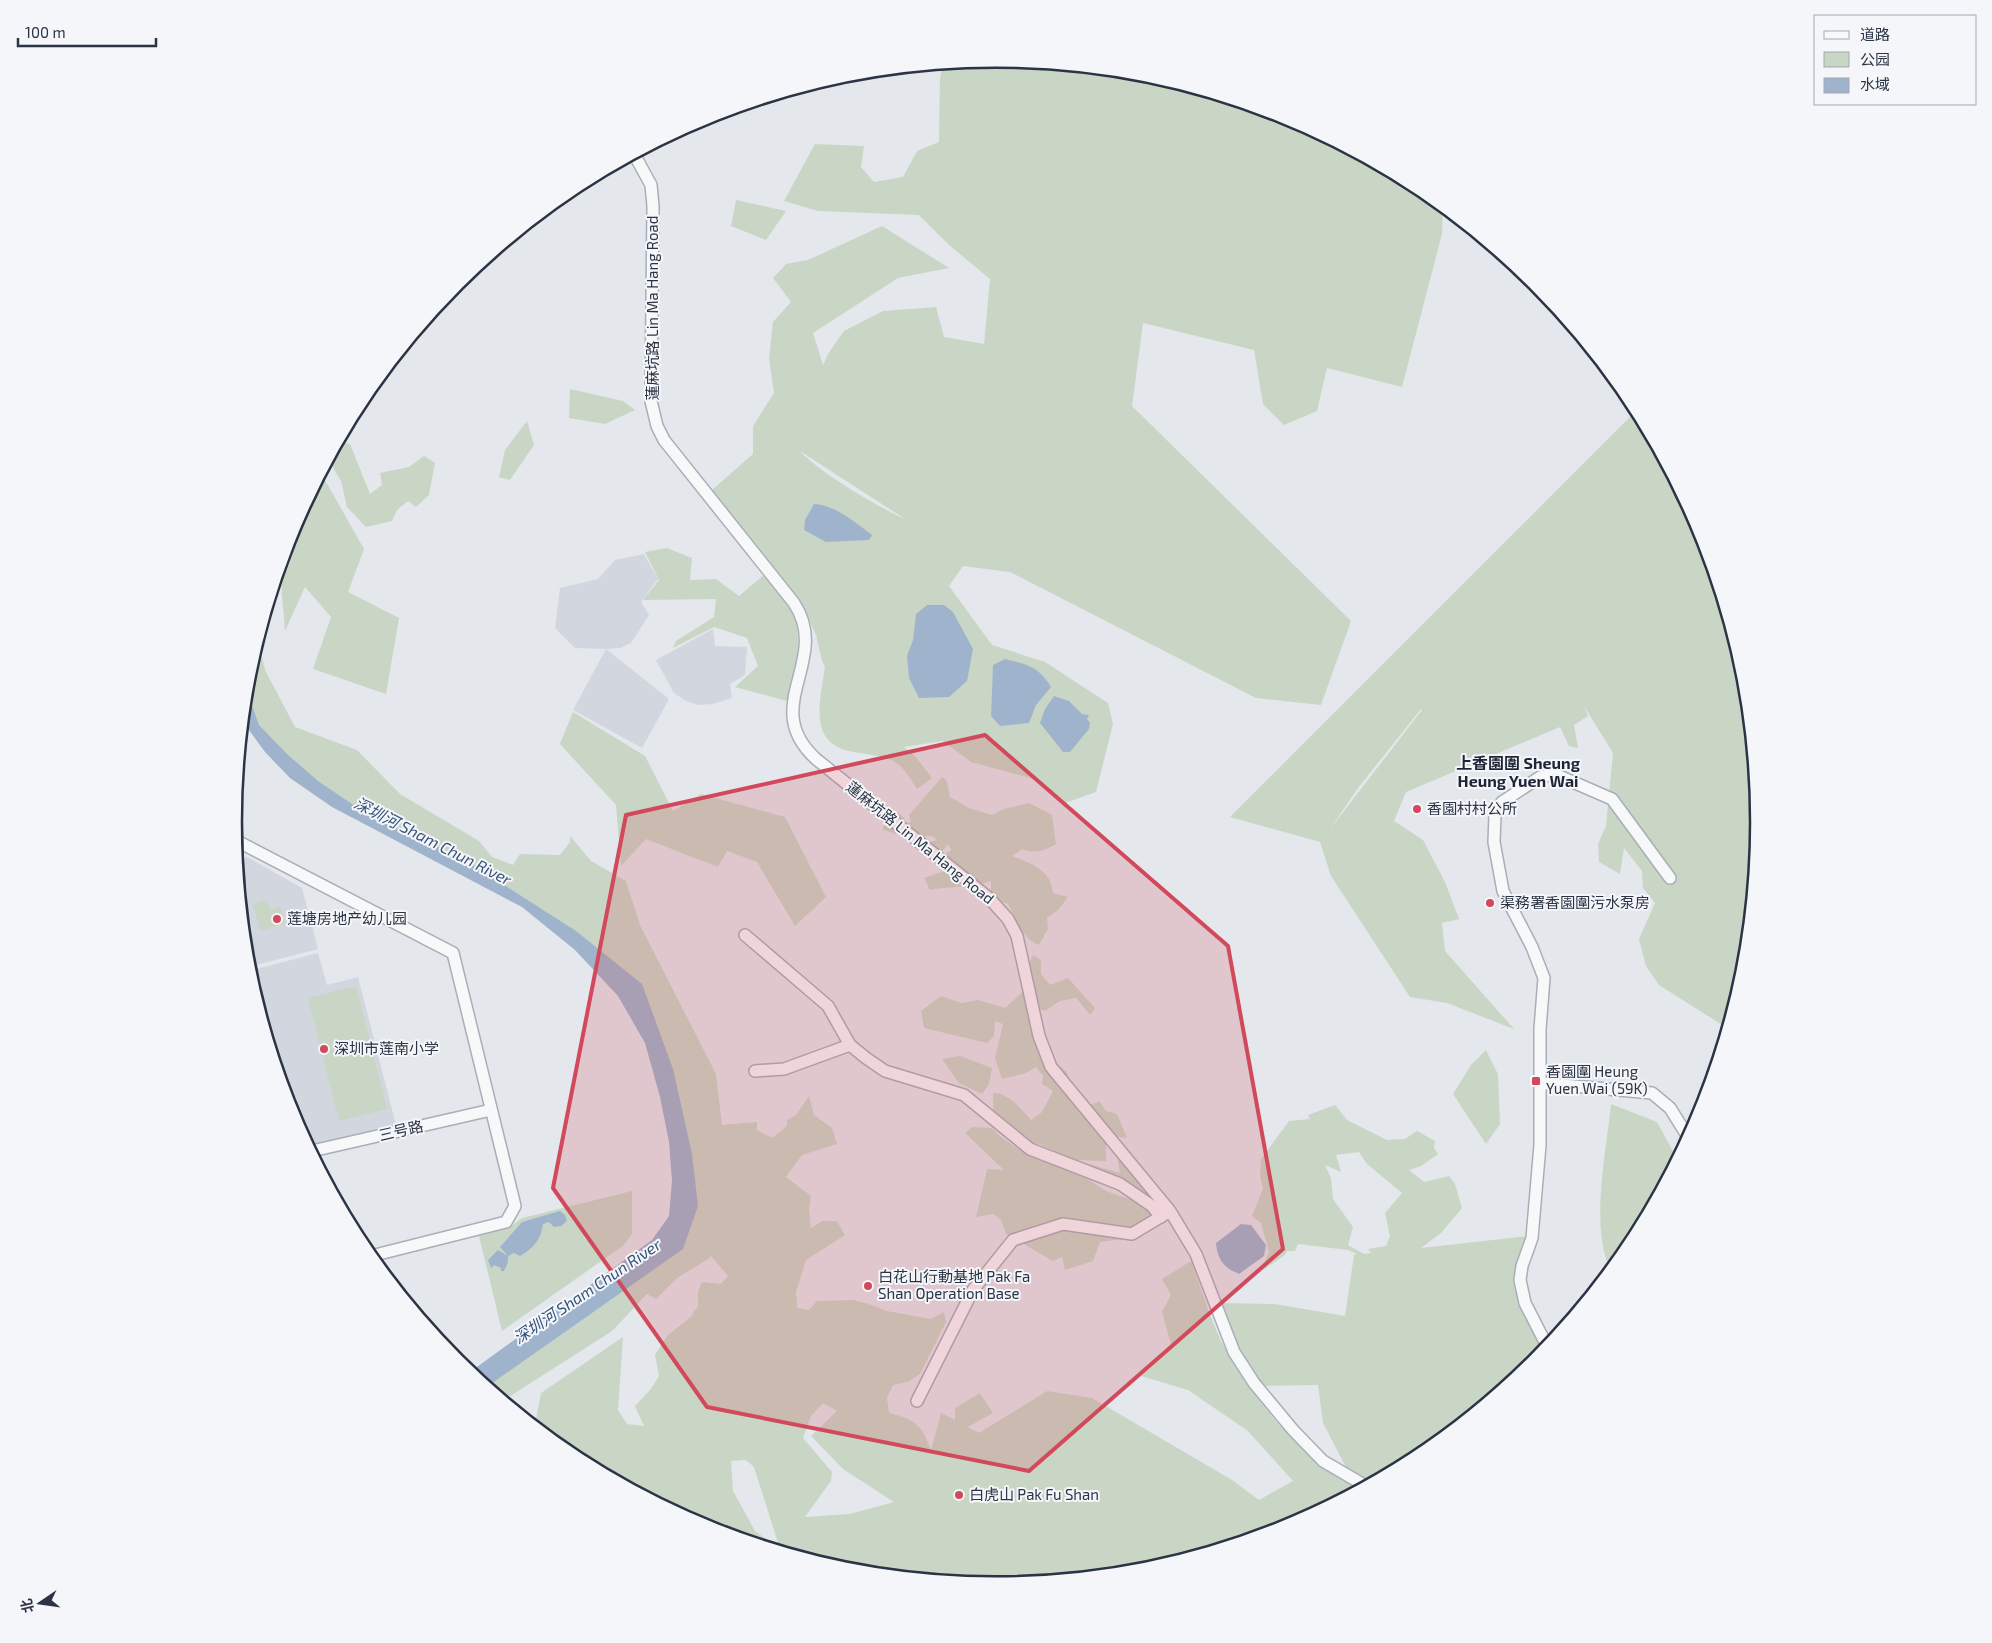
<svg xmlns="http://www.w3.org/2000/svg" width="1992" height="1643" viewBox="0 0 1992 1643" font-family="'Exo 2','Noto Sans SC',sans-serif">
  <rect width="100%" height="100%" fill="#e4e7ec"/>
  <path fill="#d2d6de" d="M644,554L658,579L641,602L649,615L631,643L620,648L606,649L669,699L642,748L573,710L606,649L575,648L555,628L560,588L598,579L615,560Z
    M713,629L715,646L747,647L745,675L730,684L732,698L713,704L698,705L686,701L674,693L656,660Z
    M247,857L302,888L318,949L248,967L237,860Z
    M318,953L327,985L358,977L396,1125L309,1147L291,1113L248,971Z"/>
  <path fill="#c9d6c5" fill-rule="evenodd" d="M996,59L1145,73L1288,117L1420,187L1443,206L1442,234L1402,387L1327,368L1317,411L1284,425L1263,404L1254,350L1143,323L1132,406L1351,621L1321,705L1256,698L1010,572L963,566L949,586L992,645L1045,662L1108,703L1113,724L1096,792L1065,803L1038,780L971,762L943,741L904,747L914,755L932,778L917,789C912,781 906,771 898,764C874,746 826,764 820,720C818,703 823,682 825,666L822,661L816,635L800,600L712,490L753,454V426L774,393L769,358L773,322L791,302L773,278L786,264L808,260L882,226L949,268L898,278L813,333L823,365L828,354L844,331L883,311L936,307L944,337L984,344L990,279L948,244L919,215L818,211L784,201L815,144L864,146L861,167L874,182L903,177L917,151L939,142L940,78L943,64ZM800,451L905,519C878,507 820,473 800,451Z
    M736,200L786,211L766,240L731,226Z
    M570,389L623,401L635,410L605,424L569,418Z
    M1637,410L1701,530L1744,673L1759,822L1744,971L1727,1028L1659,985L1646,966L1639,939L1655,903L1643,888L1642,871L1624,848L1620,874L1599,862L1598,844L1606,826L1613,753L1584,706L1588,716L1574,725L1578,748L1569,746L1560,727L1406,792L1394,821L1423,840L1445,882L1459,919L1442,923L1445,951L1514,1029L1447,1003L1410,997L1331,876L1320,842L1230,817ZM1421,709L1422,710L1330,829L1358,788Z
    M527,421L534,445L510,480L499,477L505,450Z
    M338,442L350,444L370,494L382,485L380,473L409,467L424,456L435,463L429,495L416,507L408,501L397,510L392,521L366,527L347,507L341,481L331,464Z
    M325,480L364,549L348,592L399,618L386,694L313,669L331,617L305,587L285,631C284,609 280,586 281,565C283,536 305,499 325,480Z
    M667,548L692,558L690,580L716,579L739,596L765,574C773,584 783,594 789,605C806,636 795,670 787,701L735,687L758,666L747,638L714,627L673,648L676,641L714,617L716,599L643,600L659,580L645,552Z
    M258,639L265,670L295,727L357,750L400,794L479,841L492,857L513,865L520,854L560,855L570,842V836L591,861L626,881L640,925L716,1074L722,1125L757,1122V1130L772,1138L787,1126V1120L796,1115L809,1096L814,1115L832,1128L837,1144L802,1155L786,1177L811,1196L809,1209L811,1228L822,1221H837L845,1235L806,1260L796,1292L797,1308L809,1310L817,1301L853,1300L866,1303L887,1311L931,1319L944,1312L946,1322L920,1374L908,1382L893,1385L887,1398L889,1413C916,1420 921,1424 931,1450L941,1413L955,1420V1408L980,1393L993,1413L968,1427L979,1433L1047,1391L1092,1398L1232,1480L1259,1500L1293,1481L1248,1431L1188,1390L1141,1376L1172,1348L1162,1312L1171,1295L1162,1279L1191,1261C1202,1289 1211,1324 1226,1350C1255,1402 1304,1461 1358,1489L1288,1526L1145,1570L996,1584L847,1570L780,1549L754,1467L746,1460L731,1461L733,1491L755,1531L780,1549L704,1526L572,1456L535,1425L541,1393L623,1337L618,1410L627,1424L644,1426L635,1406L651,1389L659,1376L655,1355L668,1335L692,1316L694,1311L698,1307V1291L702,1282L721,1284L728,1276L710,1255V1258L677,1278L656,1299L647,1294L612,1331L504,1400L479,1379L668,1251L689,1198L632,986L487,879L328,799L272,752L245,702L248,672ZM823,1403L837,1411L811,1436L843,1469L894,1502L850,1514L805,1517L831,1481L832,1472L803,1438L811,1416Z
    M573,712L645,756L673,811L701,794L785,817L826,897L795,926L757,862L727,851L718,867L646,839L621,866L616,805L560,744Z
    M942,777L947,781L950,797L969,808L992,815L1004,809L1029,803L1052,815L1056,844C1044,851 1035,854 1022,849L1012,856C1032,864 1051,870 1053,893L1068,897L1059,909L1047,918L1048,929L1039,945C1021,938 1016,919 1008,904L991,897V881C972,888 949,886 930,890L924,878L944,871L942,856L951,850L948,844L941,853L932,860L923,852L930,842L937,840L932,836H926L920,846L904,829L895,834L882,829L888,820L883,815L892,808L902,816L907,824L911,821L909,815Z
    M267,900L270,910L280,907L285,924L260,931L253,904Z
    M1033,955L1041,960V974L1050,985L1068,978L1095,1008L1090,1015L1076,998L1060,1001L1045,1011L1027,1004L1042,1021L1045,1054L1067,1072L1071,1089L1087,1107L1099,1101L1106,1111L1117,1114L1127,1138L1111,1136L1106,1145V1161L1075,1160L1120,1173L1117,1156L1162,1208L1058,1156L1064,1155L1039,1144L1017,1142L994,1124L993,1093C1009,1093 1021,1109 1031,1120L1042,1112L1053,1091L1042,1084L1043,1076L1036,1067L1026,1073L1002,1079L995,1058L1003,1024L995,1021L994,1036L987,1043L924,1028L921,1011L941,996L962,1003L978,1000L1005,1008L1028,987L1026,970Z
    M356,986L387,1109L339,1121L308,998Z
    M1486,1050L1498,1074L1500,1124L1486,1144L1453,1094L1471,1065Z
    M960,1056L992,1068L989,1084L982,1094L959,1083L942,1059Z
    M1611,1104L1657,1122L1676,1157L1630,1245L1610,1270C1590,1223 1606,1155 1611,1104Z
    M1335,1105L1347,1120L1387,1140L1405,1139L1417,1131L1435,1141L1434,1148L1438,1154L1421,1166L1409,1170L1424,1182L1449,1176L1455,1184L1462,1208L1441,1233L1421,1248L1528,1236C1516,1264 1511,1285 1524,1314C1530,1327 1539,1338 1542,1352L1535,1361L1420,1456L1371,1482L1348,1471L1323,1423L1318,1385L1261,1386L1237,1348L1219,1303L1275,1304L1345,1316L1354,1255L1357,1254L1348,1250L1298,1244L1295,1251H1287L1285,1255L1251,1278L1264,1263L1269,1252L1261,1223L1252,1216L1263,1189L1260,1176L1261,1159L1289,1121L1310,1119L1308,1115ZM1359,1152L1367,1164L1402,1193L1385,1213L1390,1236L1386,1246L1368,1249L1371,1253L1364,1254L1348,1245L1353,1227L1333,1199L1331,1178L1325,1165L1341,1172L1336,1155Z
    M972,1127L992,1128C1016,1155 1055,1163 1086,1178C1094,1182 1101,1189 1109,1192C1128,1200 1138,1198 1152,1215L1131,1238L1100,1242L1093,1261L1065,1270L1062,1257L1053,1261L1006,1234L1001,1220L993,1214L976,1217L987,1169L1004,1170L965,1133Z
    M632,1191V1234L624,1245L502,1331L479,1236L510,1227L522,1218Z"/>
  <path fill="#9fb4cc" d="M814,504C835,505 855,522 872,535L869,540L826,542L804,530L805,520Z
    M927,605H944L953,612L973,649L967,681L949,697L919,698L909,678L907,656L913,640L916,614Z
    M1005,659C1028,665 1038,666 1051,687L1036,705L1029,723L1000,726L991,716L993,665Z
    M246,689L259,725L287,754L318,781L361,810L465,860L576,931L642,984L673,1069L692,1154L698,1206L683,1249L488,1386L470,1372L652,1240L669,1216L672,1181L669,1142L660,1097L645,1043L618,996L575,950L522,907L332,807L290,778L265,752L249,730L244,713Z
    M1054,696L1069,701L1082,714L1089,715L1087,719L1090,723L1089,729L1070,752H1063L1040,723L1045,709Z
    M560,1211L565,1215L567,1221L561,1226L554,1227L549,1222L543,1224C541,1239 535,1247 520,1256L514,1253L508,1256L500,1247L522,1222Z
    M1241,1224L1251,1225L1266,1245L1264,1256L1239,1274C1224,1268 1217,1259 1216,1243Z
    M498,1250L508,1256V1262L504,1271H501V1268L494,1265L491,1268L488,1260Z"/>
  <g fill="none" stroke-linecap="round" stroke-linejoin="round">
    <g stroke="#a9aeb7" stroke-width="14">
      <path id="minor" d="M634,154L651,185L653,206L651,401L657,426L664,440L794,603C832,661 758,706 816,759L989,898L1008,919L1017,936L1039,1036L1051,1067L1170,1211L1196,1254L1234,1352L1254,1383L1293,1430L1323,1461L1364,1485
        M235,840L453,953L515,1206L506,1222L371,1256
        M745,935L828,1006L850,1045L866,1058L885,1071L964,1095L1030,1149L1120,1184L1152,1206L1161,1217
        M755,1071L784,1069L850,1045
        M1540,1083L1652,1093L1670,1108L1688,1137
        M312,1151L491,1110
        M1547,1346L1525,1303L1520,1280L1522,1266L1532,1238L1540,1145V1029L1544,978L1532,947L1503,891L1494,842L1495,815L1502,802L1540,777L1550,775L1559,776L1612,799L1670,878
        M917,1401L973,1290L1013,1240L1063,1224L1132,1234L1167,1213"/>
    </g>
    <use href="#minor" stroke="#f7f8fa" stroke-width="11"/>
  </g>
  <path fill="#d1495b" fill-opacity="0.2" stroke="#d1495b" stroke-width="4" stroke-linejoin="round" d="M985,735L1228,946L1283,1249L1029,1471L707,1407L553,1188L626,815Z"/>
  <g fill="#d1495b" stroke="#f4f6f9" stroke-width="2">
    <circle cx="1417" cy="809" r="5"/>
    <circle cx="1490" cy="903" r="5"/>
    <circle cx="277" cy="919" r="5"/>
    <circle cx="324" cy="1049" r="5"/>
    <rect x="1531" y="1076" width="10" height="10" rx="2.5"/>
    <circle cx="868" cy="1286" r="5"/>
    <circle cx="959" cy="1495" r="5"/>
  </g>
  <g text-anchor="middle" stroke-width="4" stroke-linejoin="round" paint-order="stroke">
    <g font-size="15" fill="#2b3445" stroke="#f4f6f9">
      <text transform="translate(653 308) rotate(-90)" y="5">蓮麻坑路 Lin Ma Hang Road</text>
      <text transform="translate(920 843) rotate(39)" y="5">蓮麻坑路 Lin Ma Hang Road</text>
      <text transform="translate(401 1131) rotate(-13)" y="5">三号路</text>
    </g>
    <g font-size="15" fill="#2b3445" stroke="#f4f6f9" text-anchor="start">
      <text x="1427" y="814">香園村村公所</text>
      <text x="1500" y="908">渠務署香園圍污水泵房</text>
      <text x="287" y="924">莲塘房地产幼儿园</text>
      <text x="334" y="1054">深圳市莲南小学</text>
      <text x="1546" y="1077">香園圍 Heung<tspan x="1546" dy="17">Yuen Wai (59K)</tspan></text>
      <text x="878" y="1282">白花山行動基地 Pak Fa<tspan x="878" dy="17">Shan Operation Base</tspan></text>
      <text x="969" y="1500">白虎山 Pak Fu Shan</text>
    </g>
    <g font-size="16" font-weight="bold" fill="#1d2536" stroke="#f4f6f9">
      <text x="1518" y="769">上香園圍 Sheung<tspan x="1518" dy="18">Heung Yuen Wai</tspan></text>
    </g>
    <g font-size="16" font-style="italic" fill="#34527a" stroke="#f4f6f9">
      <text transform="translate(433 841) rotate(27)" y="6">深圳河 Sham Chun River</text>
      <text transform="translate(587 1291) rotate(-34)" y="6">深圳河 Sham Chun River</text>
    </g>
  </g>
  <path d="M0 0H1992V1643H0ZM242 822a754 754 0 1 1 1508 0a754 754 0 1 1-1508 0Z" fill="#f4f6f9" fill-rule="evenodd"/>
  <path fill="none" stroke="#2b3445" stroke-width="2.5" d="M242 822a754 754 0 1 1 1508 0a754 754 0 1 1-1508 0Z"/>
  <rect x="1814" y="15" width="162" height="90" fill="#f4f6f9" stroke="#a4a8b1"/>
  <rect x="1824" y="31" width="25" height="8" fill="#f7f8fa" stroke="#a4a8b1"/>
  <text x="1860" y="40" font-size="15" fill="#2b3445">道路</text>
  <rect x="1824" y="52" width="25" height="15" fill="#c9d6c5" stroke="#a4a8b1"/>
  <text x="1860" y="65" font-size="15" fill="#2b3445">公园</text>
  <rect x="1824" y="78" width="25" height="15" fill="#9fb4cc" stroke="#a4a8b1"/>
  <text x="1860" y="90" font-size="15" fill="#2b3445">水域</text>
  <g transform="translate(40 1603) rotate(257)" stroke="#f4f6f9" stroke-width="4" paint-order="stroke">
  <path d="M0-4L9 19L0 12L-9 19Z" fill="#2b3445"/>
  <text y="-8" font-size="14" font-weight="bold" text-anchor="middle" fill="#2b3445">北</text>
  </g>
  <path d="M18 38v8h138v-8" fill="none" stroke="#2b3445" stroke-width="2.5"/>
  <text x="25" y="38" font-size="15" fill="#2b3445" stroke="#f4f6f9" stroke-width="4" paint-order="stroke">100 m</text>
</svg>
